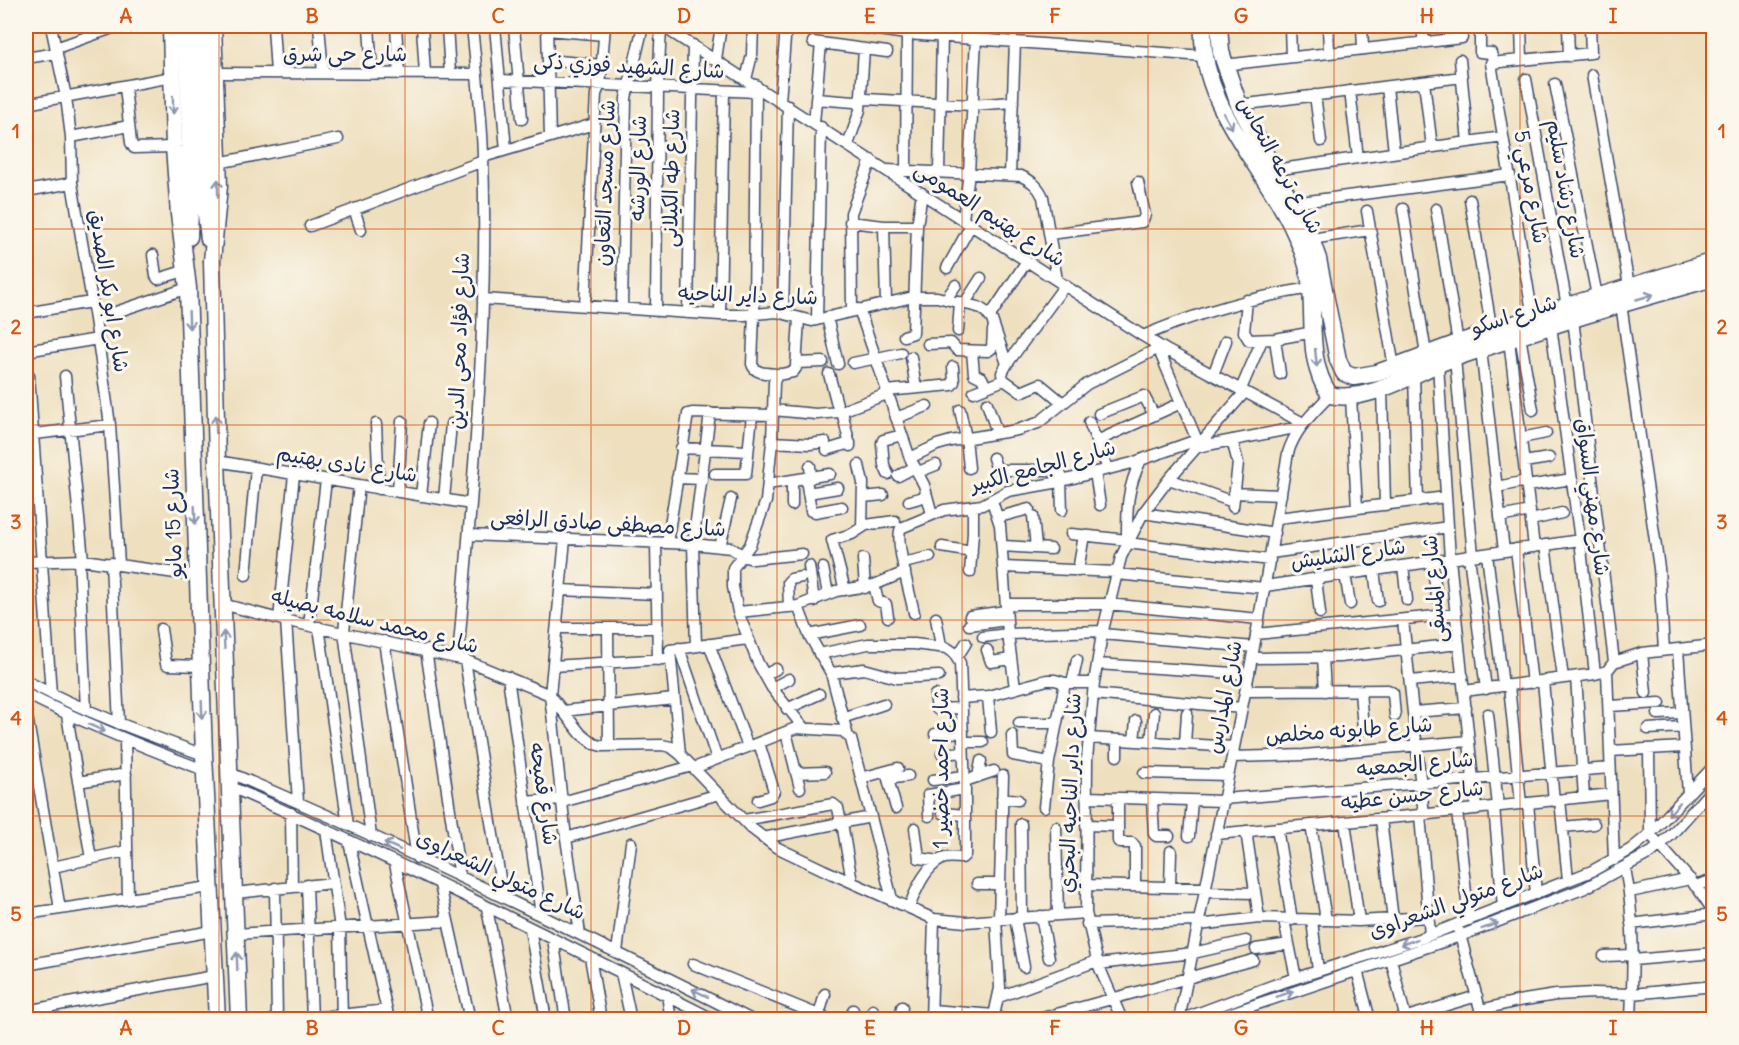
<svg xmlns="http://www.w3.org/2000/svg" width="1739" height="1045" viewBox="0 0 1739 1045" font-family="Delius,'Playpen Sans Arabic',sans-serif">
  <rect width="100%" height="100%" fill="#fbf7ec"/>
  <filter id="ink" filterUnits="userSpaceOnUse"><feTurbulence type="fractalNoise" baseFrequency=".0167" numOctaves="2"/><feDisplacementMap in="SourceGraphic" scale="12" xChannelSelector="R" yChannelSelector="G"/><feConvolveMatrix kernelMatrix="1 2 1 2 8 2 1 2 1" color-interpolation-filters="sRGB"/></filter>
  <filter id="wash" filterUnits="userSpaceOnUse"><feTurbulence type="fractalNoise" baseFrequency=".008" numOctaves="4" result="noise"/><feDisplacementMap in="SourceGraphic" scale="24" xChannelSelector="R" yChannelSelector="G"/><feGaussianBlur stdDeviation="1.35" result="paint"/><feColorMatrix in="noise" values="0 0 0 0 0 0 0 0 0 0 0 0 0 0 0 0 0 1.4 0 .05"/><feComposite in="paint" operator="in"/></filter>
  <g filter="url(#wash)">
    <rect width="100%" height="100%" fill="#eedfbe"/>
  </g>
  <g filter="url(#ink)">
    <g fill="none" stroke-linecap="round" stroke-linejoin="round">
      <g stroke="#3b496c" stroke-width="13">
        <path id="minor" d="M51,26L66,97L71,137L72,183L95,319L110,425L119,564
          M273,26L276,73
          M319,26L323,73
          M369,26L372,74
          M396,26L399,74
          M422,26L425,74
          M447,26L450,74
          M495,26L506,150
          M514,26L522,119
          M547,26L550,137
          M662,26L1143,336L1168,351L1303,423
          M848,26L907,34L1204,56
          M1290,26L1291,57
          M1328,26L1329,52
          M1362,26L1363,48
          M1423,26V42
          M1480,26V52L1491,53L1494,63
          M1521,26L1522,60
          M1568,26L1569,56
          M547,30L604,35
          M813,42L887,52
          M56,48L118,26
          M26,58L57,53
          M716,59L721,26
          M548,60L602,65
          M1460,60L1468,142
          M1224,65L1462,38
          M215,73L476,74
          M1592,75L1629,286
          M746,79L752,55L753,26
          M1526,79L1567,306
          M500,80L756,92
          M1424,82L1432,147
          M1555,84L1598,301
          M756,85L754,314L752,364C755,375 769,373 780,374
          M125,87L131,143L134,148L174,147
          M1387,87L1394,152
          M1350,91L1358,158
          M1315,95L1321,141
          M816,99L854,102L866,99L972,105L1013,102
          M780,101L786,26
          M26,104L172,77
          M1239,105L1462,77
          M814,123L821,43
          M71,137L129,126
          M848,145L860,110L864,49
          M483,157L594,124
          M218,163L338,139
          M887,170L1021,176C1032,181 1038,186 1043,197L1057,280
          M906,170L907,34
          M1274,170L1503,137
          M939,172L942,36
          M1010,175L1015,42
          M26,191L72,183
          M1470,200L1492,332
          M1293,203L1510,175
          M354,209L361,230
          M1403,209L1426,354
          M1436,209L1458,343
          M1367,211L1394,367
          M963,219L969,173L976,39
          M850,222L884,226H917
          M310,226L483,161
          M884,226L886,303
          M1050,234L1142,222L1145,215L1138,182
          M1311,239L1370,230
          M153,255L156,276L158,279L187,270
          M947,268L971,225
          M483,299L720,315H744L777,312L812,321L913,297H937L978,307L986,312L992,320L1007,364
          M946,299L956,285
          M1247,300L1244,332L1249,340L1275,339L1314,332
          M965,303L981,278
          M1621,304L1659,568L1664,650
          M585,306L596,94L600,85L605,26
          M622,308L626,98L643,26
          M859,309L910,458L924,485L932,514
          M656,311L658,88L661,26
          M852,311L851,213L871,160
          M26,313L91,302
          M688,313L693,45
          M783,313L788,106
          M720,315L724,91
          M990,316L1027,261
          M827,317L838,364
          M799,318L796,368L793,372L777,375L774,382L772,442L766,501L750,545L733,568V587L738,612L758,663L772,688L803,727
          M1533,318L1491,63L1591,53L1590,26
          M95,319L188,288
          M1573,319L1614,662
          M817,320L821,127
          M1551,326L1580,540L1595,674
          M958,331L960,302
          M904,336L913,333L917,226L922,193
          M1143,336C1197,313 1253,297 1311,288
          M1520,336L1533,410
          M1275,339L1280,374
          M1509,340L1534,547
          M928,344L951,343L957,350L988,351L992,348L993,330
          M1158,348L1199,445
          M1481,349L1504,551
          M26,351L98,339
          M972,351L974,374L982,378L986,387
          M911,357L916,388
          M1455,358L1473,556
          M796,363L823,362
          M853,363L901,353
          M1438,364L1450,559L1476,809
          M829,374L839,412
          M29,375L51,694
          M1213,375L1226,341
          M65,376L83,560
          M1414,376L1418,501
          M1003,380L1002,373L1007,364L1065,285
          M1382,388L1385,505
          M1241,389L1262,340
          M886,391L952,385L954,382L953,367
          M974,392L1004,380L1021,392L1040,384L1063,403
          M1351,397L1357,508
          M987,403L997,433
          M773,410L816,414L839,412L887,394
          M960,410L966,438
          M842,411L850,446
          M1099,414L1144,396L1154,415
          M896,418L927,406
          M1089,422L1108,469
          M376,424L379,489
          M26,435L110,425
          M966,438L969,468
          M1521,438L1546,433
          M1232,440L1238,463L1233,507
          M1097,441L1181,403
          M772,442L810,444L825,442
          M1197,447L1300,427
          M681,448L748,451
          M827,450L850,443
          M910,458L937,445L951,441L1017,430L1038,423L1087,384L1161,347
          M993,458L997,470H1059L1063,481
          M1141,460C1126,490 1127,511 1127,543L1270,560
          M217,461L471,504
          M1524,462L1549,458
          M859,465L863,483L862,527
          M810,466L811,478
          M918,472L936,465
          M1095,472L1100,505
          M715,474H746L752,415
          M888,474L884,465L882,443L883,440L902,435
          M898,476L915,467
          M677,478L702,479
          M806,479L811,511L815,512L842,507
          M1169,479L1233,502
          M792,481V505
          M1061,481L1062,510
          M768,484L830,474
          M359,485L344,632L371,836
          M1527,486L1572,479
          M1497,487L1526,481
          M398,492L402,421
          M808,493L838,488
          M1234,493L1281,495
          M421,496L429,423
          M863,497L883,495
          M444,499L451,424
          M909,501L927,496
          M992,501L1000,525L1008,634L1015,688
          M1143,513L1275,533
          M1033,516L1036,548
          M999,517L1029,509
          M1500,517L1530,511
          M1278,518L1446,497
          M1531,520L1562,513
          M1071,534L1127,540
          M469,535L693,544L731,548L745,557L753,559L802,554
          M565,539L550,695L566,838L580,934
          M656,543L658,660
          M667,543L688,414L692,413L773,415
          M1545,545L1563,678
          M1003,546L1051,549
          M720,547L731,499
          M942,547L972,552
          M1516,549L1532,683
          M1271,553L1448,527
          M1487,554L1503,686
          M1469,556L1486,689
          M863,559L865,588
          M79,560L86,710
          M26,562L83,560L197,576
          M1432,562L1437,598
          M111,563L119,724
          M903,563L930,557
          M809,566L814,601
          M1403,566L1407,600
          M1004,567L1116,572
          M823,568L828,594
          M1374,570L1378,601
          M1078,571L1084,535
          M970,572L973,533V506
          M1116,574L1265,588
          M1345,574L1350,604
          M246,575L256,468
          M1316,579L1320,613
          M874,585L878,601L886,604L888,617
          M1265,586L1580,540
          M560,590L657,594
          M845,590L832,540L852,534L866,525L895,521
          M222,604L279,619L465,660L550,695
          M1006,604H1108L1259,619
          M798,606L809,635L831,673L847,733
          M789,607L788,582L791,579L802,577
          M738,612L798,606L836,591L874,585L905,572
          M914,613C911,596 894,540 901,528L944,510L982,505L1008,491L1054,483L1132,463L1197,440
          M970,616L1006,611
          M936,618L941,646
          M279,619L294,475
          M286,620L298,802
          M1403,620L1424,815
          M309,625L326,480
          M969,625L1007,620
          M319,627L348,825
          M557,628H657
          M608,628L609,745
          M161,629L166,664L168,665L200,666
          M1102,634L1254,647
          M1256,634L1456,614
          M809,635L860,625
          M983,637L1008,634L1103,631
          M384,641L417,858
          M709,644L748,747
          M696,646L693,544L710,413
          M679,648L717,759
          M1678,649L1688,794
          M426,650L460,877
          M987,650L991,662L1011,659
          M1642,653L1646,693
          M819,654L868,644H914L947,648L953,652L960,663L965,789V855L962,858C956,858 948,856 942,859C924,868 916,891 909,907
          M957,657L966,643
          M1323,657L1325,691
          M458,658C472,492 489,324 483,157C482,113 476,69 472,26
          M1252,658L1340,657L1459,644
          M465,660L503,897
          M1097,664L1249,674
          M553,666L664,659
          M1607,671L1614,860
          M831,673L864,669L897,678L939,676
          M765,675L776,669
          M508,677L541,915
          M1576,677L1584,797
          M26,681C83,711 143,733 204,755
          M1410,681L1463,676
          M1543,681L1554,801
          M1072,683L1077,660
          M1509,686L1521,804
          M772,688L789,679
          M1246,691L1388,690L1393,693L1395,716
          M1360,691L1363,729
          M1464,691L1595,674L1607,671L1614,662L1642,653L1714,645
          M26,694C84,723 143,747 204,770
          M1093,694L1242,708
          M550,695L581,734L594,744L602,746L662,745L671,747L680,754L751,828L776,847L824,870L934,919L966,922L1086,913
          M935,695L937,709L962,708
          M988,696L991,732
          M961,698L988,696L1047,680H1055L1065,683H1094
          M1610,706L1660,703
          M787,709L819,694
          M26,710L60,909
          M563,711L674,699
          M1413,712L1466,708
          M1488,714L1498,806
          M1658,714L1682,713
          M67,715L91,859
          M842,718L884,704
          M1019,723H1056
          M1648,729L1683,727
          M786,732L800,788
          M935,734L963,732
          M1012,735L1013,755L1049,762
          M1088,738L1234,747
          M125,740L128,898
          M1134,741L1136,721
          M963,742H983
          M1151,742L1154,713
          M1185,744L1187,713
          M1649,749L1650,834L1699,890L1714,912
          M1610,751L1684,747
          M680,754L670,650L747,639
          M942,754L963,752
          M1117,756V740
          M1232,757L1304,755L1469,741
          M694,768L796,728L843,731L851,739L892,899
          M886,772L896,808
          M230,773C407,848 580,934 752,1020
          M796,773L825,772
          M1144,773L1228,775
          M978,777L981,761
          M861,778L898,768
          M888,779L908,776
          M933,780L964,776
          M965,781L994,771
          M78,782L126,774
          M231,787C394,859 555,939 715,1020
          M1708,793L1714,824
          M1086,797L1223,801
          M1002,798L1018,800
          M1118,798V841L1120,843H1132L1135,846V886
          M1152,799L1154,834L1156,836H1169
          M1223,799L1610,768
          M758,800L771,796L774,791L759,743
          M1560,800L1568,880
          M525,802L562,799
          M562,802L692,766
          M1528,803L1536,894
          M1044,807L1049,762L1065,683
          M1494,807L1503,907
          M1457,811L1469,920
          M291,813L292,887
          M943,813L965,815
          M1420,815L1430,935
          M929,816L928,795L965,789
          M1381,819L1393,920
          M744,820L833,804L838,808L841,823
          M1345,822L1359,921
          M842,823L852,882
          M1021,824L1022,918
          M1086,825L1118,826
          M1311,825L1326,920
          M1056,827L1058,915
          M1563,827L1594,824
          M915,828L919,858L939,861
          M1277,828L1292,920
          M326,830L340,928L342,1020
          M1246,831L1259,918
          M1216,834L1420,815L1611,794
          M1189,836L1192,801
          M566,838L719,794
          M763,838L871,817
          M349,842L389,1020
          M395,864L428,1020
          M53,867L126,851
          M1625,868C1635,917 1633,969 1631,1020
          M977,884H1000
          M307,885L312,1020
          M440,885L470,1020
          M1085,885L1206,888
          M1695,886L1714,880
          M1170,887L1171,851
          M275,888L277,1020
          M1205,892L1255,893
          M1630,892L1690,879
          M235,893L333,883
          M487,908L508,1020
          M26,914L210,887
          M1041,916L1049,958
          M1015,918L1024,967
          M999,919L1003,776
          M1284,920L1296,978
          M1312,920L1318,971
          M1087,924L1199,921
          M1631,924L1714,914
          M1198,925L1259,918L1359,921L1428,917
          M530,929L546,1020
          M1459,931L1483,1020
          M236,934L448,921
          M553,939L566,1020
          M1256,949L1289,944
          M617,952L631,843
          M1604,956L1633,955
          M590,957L601,1020
          M1391,959L1406,1020
          M1633,960L1714,953
          M693,964L831,1020
          M1098,964L1193,953L1246,941
          M26,965L212,931
          M1357,970L1370,1020
          M621,973L631,1020
          M667,995L671,1020
          M999,997L1097,961
          M932,1010L994,1015
          M1480,1010L1518,1001L1556,995L1594,993L1632,994L1714,986
          M26,1011L214,976
          M819,1015L825,994
          M312,1018L387,1010
          M852,1020L853,1010
          M871,1020L873,1010
          M900,1020L902,1007
          M931,1020L934,919
          M993,1020L1000,988L996,919
          M1035,1020L1253,960
          M1122,1020L1098,964L1086,913L1087,759L1094,683L1102,634L1121,557L1143,513L1169,479L1245,392
          M1179,1020L1252,658L1288,453C1295,429 1313,413 1330,395
          M1180,1020L1274,985L1422,938L1592,871L1630,850L1650,834L1714,766
          M1210,1020L1460,936L1585,888L1652,852L1672,834L1714,787
          M1397,1020L1477,996"/>
      </g>
      <g stroke="#3b496c" stroke-width="19">
        <path id="secondary" d="M171,26L174,147L179,214L188,288L204,755L217,1020
          M187,26L191,181L189,237
          M199,26L205,206L209,239
          M213,26L219,186L212,261L217,461L239,1020
          M1203,26C1199,112 1271,169 1300,245C1306,259 1310,274 1311,289C1314,325 1308,365 1330,395C1364,403 1408,377 1438,364C1461,355 1485,348 1508,340C1576,317 1644,297 1714,278
          M1219,26L1221,52L1239,105L1311,239L1318,259L1338,360L1344,373L1354,377L1377,373L1458,343L1567,306L1714,261"/>
      </g>
      <use href="#minor" stroke="#fff" stroke-width="10"/>
      <use href="#secondary" stroke="#fff" stroke-width="16"/>
    </g>
    <defs><path id="oneway-shaft" d="M-6 0H5M1.5-3L5.5 0L1.5 3" fill="none" stroke-width="1.6" stroke-linecap="round" stroke-linejoin="round" transform="scale(1.5)"/></defs>
    <g stroke="#8d97ae">
      <use href="#oneway-shaft" transform="translate(173 105) rotate(89)"/>
      <use href="#oneway-shaft" transform="translate(1228 121) rotate(61)"/>
      <use href="#oneway-shaft" transform="translate(218 188) rotate(-90)"/>
      <use href="#oneway-shaft" transform="translate(1645 297) rotate(-16)"/>
      <use href="#oneway-shaft" transform="translate(189 320) rotate(88)"/>
      <use href="#oneway-shaft" transform="translate(1316 358) rotate(84)"/>
      <use href="#oneway-shaft" transform="translate(216 424) rotate(-91)"/>
      <use href="#oneway-shaft" transform="translate(195 515) rotate(88)"/>
      <use href="#oneway-shaft" transform="translate(224 640) rotate(-93)"/>
      <use href="#oneway-shaft" transform="translate(202 710) rotate(88)"/>
      <use href="#oneway-shaft" transform="translate(97 728) rotate(24)"/>
      <use href="#oneway-shaft" transform="translate(1674 809) rotate(132)"/>
      <use href="#oneway-shaft" transform="translate(392 846) rotate(-155)"/>
      <use href="#oneway-shaft" transform="translate(1490 926) rotate(-20)"/>
      <use href="#oneway-shaft" transform="translate(1409 942) rotate(162)"/>
      <use href="#oneway-shaft" transform="translate(237 961) rotate(-92)"/>
      <use href="#oneway-shaft" transform="translate(700 993) rotate(-154)"/>
      <use href="#oneway-shaft" transform="translate(1285 994) rotate(-19)"/>
    </g>
  </g>
  <path fill="none" stroke="#d45514" stroke-width="1.5" stroke-opacity="0.55" d="M219,26V1020M405,26V1020M591,26V1020M777,26V1020M962,26V1020M1148,26V1020M1334,26V1020M1520,26V1020M26,229H1714M26,425H1714M26,620H1714M26,816H1714"/>
  <g text-anchor="middle" stroke-width="6" stroke-linejoin="round" paint-order="stroke">
    <g font-size="21" fill="#1b2f5e" stroke="#fbf7ec">
      <text x="345" y="61">شارع حى شرق</text>
      <text transform="translate(629 66) rotate(3)" y="7">شارع الشهيد فوزي ذكى</text>
      <text transform="translate(1280 165) rotate(61)" y="7">شارع ترعه النحاس</text>
      <text transform="translate(638 168) rotate(-89)" y="7">شارع الورشه</text>
      <text transform="translate(671 178) rotate(-89)" y="7">شارع طه الكيلانى</text>
      <text transform="translate(605 183) rotate(-88)" y="7">شارع مسجد التعاون</text>
      <text transform="translate(1531 187) rotate(80)" y="7">شارع مرعي 5</text>
      <text transform="translate(1566 189) rotate(80)" y="7">شارع رشاد سليم</text>
      <text transform="translate(990 214) rotate(33)" y="7">شارع بهتيم العمومى</text>
      <text transform="translate(109 291) rotate(81)" y="7">شارع ابو بكر الصديق</text>
      <text transform="translate(748 295) rotate(2)" y="7">شارع داير الناحيه</text>
      <text transform="translate(1514 315) rotate(-18)" y="7">شارع اسكو</text>
      <text transform="translate(459 341) rotate(-88)" y="7">شارع فؤاد محى الدين</text>
      <text transform="translate(347 464) rotate(9)" y="7">شارع نادى بهتيم</text>
      <text transform="translate(1043 466) rotate(-15)" y="7">شارع الجامع الكبير</text>
      <text transform="translate(1593 497) rotate(83)" y="7">شارع مهني السواق</text>
      <text transform="translate(173 523) rotate(-92)" y="7">شارع 15 مايو</text>
      <text transform="translate(608 523) rotate(3)" y="7">شارع مصطفى صادق الرافعى</text>
      <text transform="translate(1348 554) rotate(-8)" y="7">شارع الشليش</text>
      <text transform="translate(1434 589) rotate(-95)" y="7">شارع المسقى</text>
      <text transform="translate(375 621) rotate(14)" y="7">شارع محمد سلامه بصيله</text>
      <text transform="translate(1224 697) rotate(-79)" y="7">شارع المدارس</text>
      <text transform="translate(1349 730) rotate(-4)" y="7">شارع طابونه مخلص</text>
      <text transform="translate(1415 764) rotate(-5)" y="7">شارع الجمعيه</text>
      <text transform="translate(941 768) rotate(-90)" y="7">شارع احمد خضير 1</text>
      <text transform="translate(1070 793) rotate(-88)" y="7">شارع داير الناحيه البحري</text>
      <text transform="translate(544 794) rotate(82)" y="7">شارع قميحه</text>
      <text transform="translate(1412 795) rotate(-6)" y="7">شارع حسن عطيه</text>
      <text transform="translate(501 875) rotate(25)" y="7">شارع متولي الشعراوى</text>
      <text transform="translate(1456 901) rotate(-20)" y="7">شارع متولي الشعراوى</text>
    </g>
  </g>
  <rect width="1739" height="1045" fill="none" stroke="#fbf7ec" stroke-width="66"/>
  <rect x="33" y="33" width="1673" height="979" fill="none" stroke="#d45514" stroke-width="2"/>
  <g font-size="20" text-anchor="middle" font-weight="bold" fill="#d45514">
    <text x="126" y="23">A</text>
    <text x="312" y="23">B</text>
    <text x="498" y="23">C</text>
    <text x="684" y="23">D</text>
    <text x="870" y="23">E</text>
    <text x="1055" y="23">F</text>
    <text x="1241" y="23">G</text>
    <text x="1427" y="23">H</text>
    <text x="1613" y="23">I</text>
    <text x="16" y="138">1</text>
    <text x="1722" y="138">1</text>
    <text x="16" y="334">2</text>
    <text x="1722" y="334">2</text>
    <text x="16" y="529">3</text>
    <text x="1722" y="529">3</text>
    <text x="16" y="725">4</text>
    <text x="1722" y="725">4</text>
    <text x="16" y="921">5</text>
    <text x="1722" y="921">5</text>
    <text x="126" y="1035">A</text>
    <text x="312" y="1035">B</text>
    <text x="498" y="1035">C</text>
    <text x="684" y="1035">D</text>
    <text x="870" y="1035">E</text>
    <text x="1055" y="1035">F</text>
    <text x="1241" y="1035">G</text>
    <text x="1427" y="1035">H</text>
    <text x="1613" y="1035">I</text>
  </g>
</svg>
